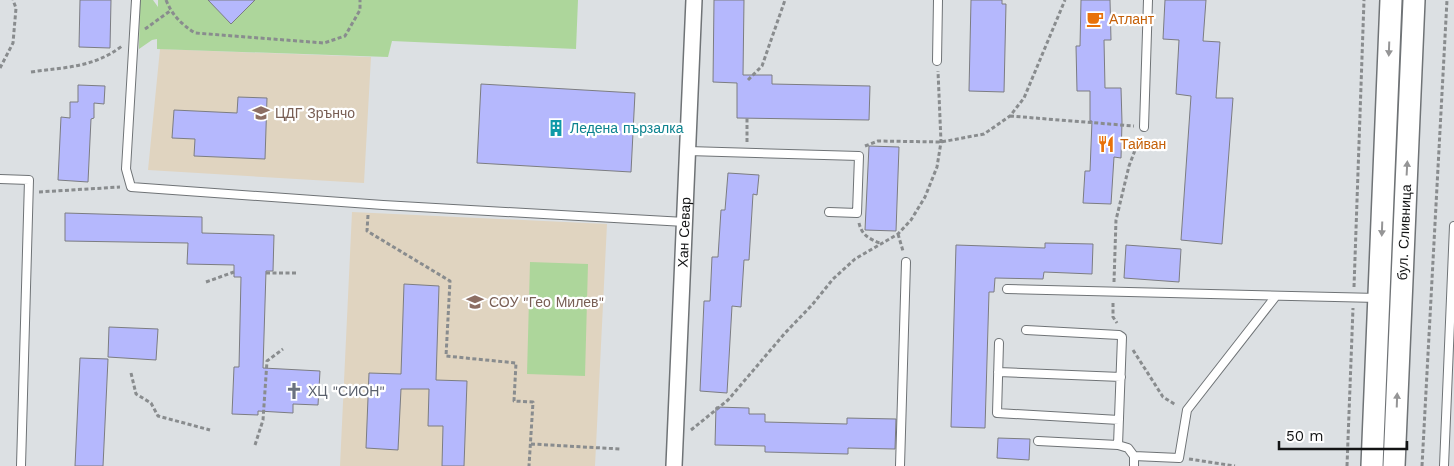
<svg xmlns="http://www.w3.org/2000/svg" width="1454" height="466" viewBox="0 0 1454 466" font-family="'Work Sans',sans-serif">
  <rect width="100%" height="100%" fill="#dce0e3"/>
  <path fill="#e0d4c0" d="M160,49L371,57L364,183L148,170Z
    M352,212L607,224L595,466H464L467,381L448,380L428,425L443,426L442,466H340Z"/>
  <path fill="#add69b" d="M140,0H153L158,7V0H578L576,49L392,41L388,57L157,49V39L152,40L139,49Z
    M530,262L588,264L585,376L527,374Z"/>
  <path fill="#b5b8fd" stroke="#7c7d81" d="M80,0H111L110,48L79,47Z
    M208,0H255L231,24Z
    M714,0H744L743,75H772V84L870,86L869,120L737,118V83L713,82Z
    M971,0H1002V4H1006L1004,92L969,91Z
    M1081,0H1110L1111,40H1104L1105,88H1121L1122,122L1121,158L1114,157L1111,204L1083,203L1085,171H1090L1092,121H1090V91H1077L1076,46H1080Z
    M1165,0H1206L1203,41L1220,42L1216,98H1233L1222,244L1181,240L1191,96L1176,94L1179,40L1163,39Z
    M481,84L635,93L631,172L477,163Z
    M78,85L105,86L104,104L94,103V118L91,119L88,182L58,180L61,117L70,118V102H78Z
    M238,97L267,98L265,159L194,156L195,139L172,138L174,110L237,113Z
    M869,146L899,147L896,231L865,230Z
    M728,173L759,175L757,195L753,194L749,260H744L741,307L732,306L727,393L700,391L704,301H710L712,257H718L721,210H725Z
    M65,213L202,217V233L274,235L273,271H266L263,368L320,371L318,405L293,404V413L258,411V415L232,414L234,367H239L241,277H234V265L187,264L188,243L65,241Z
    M1045,243L1093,244L1092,274L1044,272L1043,279L995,278L994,292H989L985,428L951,427L956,245L1045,248Z
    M1126,245L1181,249L1179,282L1124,278Z
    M404,284L439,286L436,380L467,381L464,466H442L443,426H428L429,389H401L398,450L366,448L369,373L401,374Z
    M109,327L158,329L156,360L108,357Z
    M80,358L108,359L103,466H75Z
    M716,407L749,408V414H765V422L847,424V418L896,419L895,449L848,448V454L765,452V446L715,445Z
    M998,438L1030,439L1029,460L997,458Z"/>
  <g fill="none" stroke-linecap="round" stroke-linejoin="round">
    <g stroke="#6f7376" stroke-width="10">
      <path id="service" d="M136,0L126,169L131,187L383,205L685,222
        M937,61L938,0
        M1144,127L1148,0
        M688,151L859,156L857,213L829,212
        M0,179L29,180L21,466
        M1007,289L1378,298
        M1026,330L1119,335L1122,337L1118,445
        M999,343L997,413L1119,420
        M998,372L1121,377
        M1038,441L1118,445L1128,448L1134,456V466
        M1134,456L1179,458L1187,410L1276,296
        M900,466L906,262
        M1444,466L1454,226"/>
    </g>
    <g stroke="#6f7376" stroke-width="18">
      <g id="minor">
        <path id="s1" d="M674,466L694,0"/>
      </g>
    </g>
    <g stroke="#6f7376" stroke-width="24">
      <g id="secondary">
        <path d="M1372,466L1391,0"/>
        <path id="s2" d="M1394,466L1414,0"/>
      </g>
    </g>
    <path stroke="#898c8e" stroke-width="3" stroke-dasharray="4 2.5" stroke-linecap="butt" d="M166,0C172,15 181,24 195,33L324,43L345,36L360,10V0
      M145,29L170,11
      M0,68L13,43L16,8L13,0
      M31,72C65,67 93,68 122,46
      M748,80L762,66L785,0
      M1010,116L1134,126
      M747,142V118
      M865,146L878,141L941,142L984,134L1010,116L1024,98L1065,0
      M39,192L120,187
      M368,215L367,231L450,281L446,356L516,363L514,401L533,402L529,466
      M859,223C862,236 870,239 882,244
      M898,234L903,251
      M266,273H296
      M206,282L234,272
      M1114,282L1116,220L1129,166L1140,137
      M1354,287L1364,0
      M1113,303V317L1117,323
      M1133,350L1163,397L1176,405
      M131,373L136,394L151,403L158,416L210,430
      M691,430L728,400L785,333L812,305L833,279L855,259L898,234L911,220L925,197L937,167L941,142L938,71
      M531,444L620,449
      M255,445L263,420L267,361L283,349
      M1189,459L1235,466
      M1347,466L1353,308
      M1422,466L1447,0"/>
    <use href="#service" stroke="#fff" stroke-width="8"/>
    <use href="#minor" stroke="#fff" stroke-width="15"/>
    <use href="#secondary" stroke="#fff" stroke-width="21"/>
  </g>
  <defs><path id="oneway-solid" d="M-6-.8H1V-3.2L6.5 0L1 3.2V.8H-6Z" transform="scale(1.25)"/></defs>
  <g fill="#959596">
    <use href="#oneway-solid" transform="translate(1389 49) rotate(92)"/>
    <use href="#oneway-solid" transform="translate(1407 168) rotate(-87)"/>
    <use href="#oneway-solid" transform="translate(1382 229) rotate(92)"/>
    <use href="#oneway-solid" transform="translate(1397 400) rotate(-88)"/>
  </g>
  <defs>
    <g id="cafe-bare" transform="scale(1.35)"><path d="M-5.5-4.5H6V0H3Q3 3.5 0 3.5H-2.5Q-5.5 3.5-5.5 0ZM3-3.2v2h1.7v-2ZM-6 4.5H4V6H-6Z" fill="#e8710a" stroke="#fff" stroke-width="2.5" paint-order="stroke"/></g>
    <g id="school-bare" transform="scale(1.35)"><path d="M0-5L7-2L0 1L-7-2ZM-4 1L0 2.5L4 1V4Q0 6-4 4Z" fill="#8d6e63" stroke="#fff" stroke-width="2.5" paint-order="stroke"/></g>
    <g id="building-bare" transform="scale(1.35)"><path d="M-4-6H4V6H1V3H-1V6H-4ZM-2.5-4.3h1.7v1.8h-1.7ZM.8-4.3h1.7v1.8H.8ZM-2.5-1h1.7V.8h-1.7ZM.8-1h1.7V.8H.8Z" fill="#0f9aa8" stroke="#fff" stroke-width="2.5" paint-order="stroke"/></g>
    <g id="restaurant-bare" transform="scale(1.35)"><path d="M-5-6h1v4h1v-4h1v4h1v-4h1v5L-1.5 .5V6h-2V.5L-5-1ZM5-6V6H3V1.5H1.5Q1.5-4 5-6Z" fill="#e8710a" stroke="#fff" stroke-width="2.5" paint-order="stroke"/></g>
    <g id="church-bare" transform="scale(1.35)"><path d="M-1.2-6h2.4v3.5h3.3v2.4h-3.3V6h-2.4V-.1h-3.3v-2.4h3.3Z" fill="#6b7280" stroke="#fff" stroke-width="2.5" paint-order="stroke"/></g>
  </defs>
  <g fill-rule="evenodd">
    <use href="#cafe-bare" x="1095" y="19"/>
    <use href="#school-bare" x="261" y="113"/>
    <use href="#building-bare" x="556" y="128"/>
    <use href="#restaurant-bare" x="1106" y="144"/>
    <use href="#school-bare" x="475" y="302"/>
    <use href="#church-bare" x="294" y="391"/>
  </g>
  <g text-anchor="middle" stroke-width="4.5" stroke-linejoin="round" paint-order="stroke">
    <g font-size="14" fill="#c56008" stroke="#fff" text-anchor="start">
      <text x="1109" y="24">Атлант</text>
      <text x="1120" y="149">Тайван</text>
    </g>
    <g font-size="14" fill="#785e54" stroke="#fff" text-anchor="start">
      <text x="275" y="118">ЦДГ Зрънчо</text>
      <text x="489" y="307">СОУ "Гео Милев"</text>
    </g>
    <g font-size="14" fill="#0d838f" stroke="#fff" text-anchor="start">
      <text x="570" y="133">Ледена пързалка</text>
    </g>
    <g font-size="14" fill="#131415" stroke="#fff">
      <text dy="5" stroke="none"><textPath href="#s1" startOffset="234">Хан Севар</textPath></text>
      <text dy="5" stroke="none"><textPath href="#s2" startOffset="234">бул. Сливница</textPath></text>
    </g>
    <g font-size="14" fill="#5b616d" stroke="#fff" text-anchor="start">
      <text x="308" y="396">ХЦ "СИОН"</text>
    </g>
  </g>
  <path d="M1279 441v8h128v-8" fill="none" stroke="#131415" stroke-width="2.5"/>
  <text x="1286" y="441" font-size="15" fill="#131415" stroke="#ffffff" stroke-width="4" paint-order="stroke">50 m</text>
</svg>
